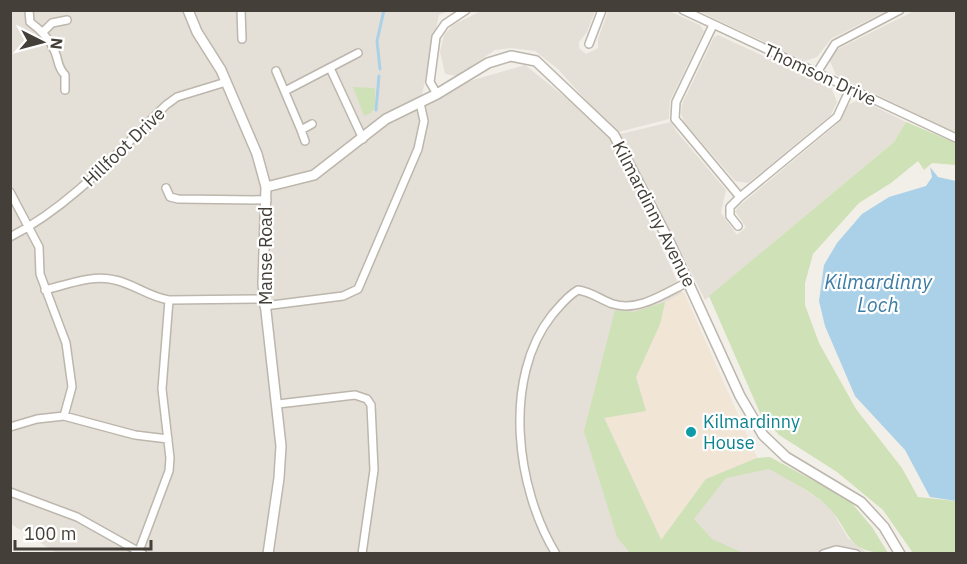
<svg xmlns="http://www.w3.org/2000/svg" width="967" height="564" viewBox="0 0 967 564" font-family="'IBM Plex Sans',sans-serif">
  <rect width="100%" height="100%" fill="#f2efe8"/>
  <path fill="#e5e0d7" d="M10,11H449L439,15L422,95L525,65L610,133L757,458L829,506L848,538L867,553L58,554L11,524Z
    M481,11H595L587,32L579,42V48L586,54L598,48V39L608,11H669L700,25L704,31L670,101L669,119L615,133L558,69L535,51L511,48L495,50L457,76L445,74L440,52L444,35L453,25Z
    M698,11H886L831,39L817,57L805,61Z
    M914,11H956V133L836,75L830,61L836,50Z
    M718,35L831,87L837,102L831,115L748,183L735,181L684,122L681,113L682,104L714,37Z
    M860,99L906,122L894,142L705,300L646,183L616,135L671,122L677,132L726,190L721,213L737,235L746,227L735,211L739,206L837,124L848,105Z"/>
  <path fill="#f1e5d6" d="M684,292L757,458L706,479L662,541L604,417L646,411L636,377L660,324L665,302Z"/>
  <path fill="#cfe1b6" d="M353,87L375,88V107L371,113L364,116Z
    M906,122L956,143V165L932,163L924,170L918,161L891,183L859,203L813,254L805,283V305L819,343L856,409L902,468L918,497L956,501V553H913L883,510L837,472L779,435L760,413L709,296L894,142Z
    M665,302L660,324L636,377L646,411L604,418L661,540L706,479L757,458L770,457L849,500L872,527L888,553C846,553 852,533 829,508C817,494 786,479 769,469L726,478L694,519L712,539L743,553H630L617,537L584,431L615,310L634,312Z"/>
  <path fill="#abd1e8" d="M930,167L938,177L956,181V501L930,497L905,450L855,396L825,326L819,301L824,265L837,243L862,214L889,197L926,186L932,177Z"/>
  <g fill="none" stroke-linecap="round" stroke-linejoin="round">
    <path stroke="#abd1e8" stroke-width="3" d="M380,69L377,41L384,10
      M376,110L379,76"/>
    <g stroke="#bcb6ac" stroke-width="10">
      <path id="minor" d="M29,10L30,22C41,30 50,39 55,52C59,61 57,67 65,75V90
        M241,10L242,39
        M683,10L956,138
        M713,25L676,102L675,119L740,197L837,117L850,89
        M43,32L52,23L67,20
        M589,44L602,10
        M330,68L363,139
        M276,71L301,130
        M816,74L835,44L900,10
        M285,91L358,53
        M437,94L430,82L436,37L445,24L466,10
        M305,141L301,130L312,124
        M166,188L170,197L178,199L267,200
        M10,192L39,247L40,274L66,343L72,387L64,416
        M738,226L730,216V207L740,197
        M10,237C71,206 118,152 166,105L177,97L226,82
        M45,290C66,285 93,274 115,280C134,284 149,297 169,300L264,299
        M264,306L343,296L358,289L418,149L424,121L420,103
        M278,404L355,395L367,399L371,405L374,470L362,554
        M10,427L37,419L64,416L135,435L168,439
        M10,492L77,517L143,554
        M139,551L169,471L170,458L162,389L169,300
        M556,554C516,489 502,378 552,315C560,306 567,296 578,290C592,292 601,300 613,304C639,312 665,293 688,282
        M823,554L836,550L856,554"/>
    </g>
    <g stroke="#bcb6ac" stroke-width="12">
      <path id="tertiary" d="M188,10L197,32L221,70L257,154L266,187L263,284L281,446L279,478L268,554
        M266,187L314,175L386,119L437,94L488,63L511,56L536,61L614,135L670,243L740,396L763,435L786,457L861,502L884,527L900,554"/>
    </g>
    <use href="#minor" stroke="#fff" stroke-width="7"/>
    <use href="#tertiary" stroke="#fff" stroke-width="9"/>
  </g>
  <circle fill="#0f9aa8" stroke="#fff" stroke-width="2" cx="691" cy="432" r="6"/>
  <g text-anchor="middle" stroke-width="4.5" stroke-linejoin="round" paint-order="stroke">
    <g font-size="18" fill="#443f38" stroke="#fff">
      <text transform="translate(820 75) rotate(25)" y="6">Thomson Drive</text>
      <text transform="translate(124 147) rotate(-44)" y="6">Hillfoot Drive</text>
      <text transform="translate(654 214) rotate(63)" y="6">Kilmardinny Avenue</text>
      <text transform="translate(266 256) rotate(-90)" y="6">Manse Road</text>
    </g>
    <g font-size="18" fill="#0d838f" stroke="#fff" text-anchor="start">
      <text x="703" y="428">Kilmardinny<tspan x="703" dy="21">House</tspan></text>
    </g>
    <g font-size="20" font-style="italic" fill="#3d7ca4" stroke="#fff">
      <text x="878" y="289">Kilmardinny<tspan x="878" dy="23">Loch</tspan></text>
    </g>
  </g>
  <rect width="967" height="564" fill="none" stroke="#443f38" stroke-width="24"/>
  <g transform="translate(42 42) rotate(96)" stroke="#ffffff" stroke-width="4.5" paint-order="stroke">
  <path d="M0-4.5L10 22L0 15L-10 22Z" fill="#443f38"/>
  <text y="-9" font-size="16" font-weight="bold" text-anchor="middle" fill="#443f38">N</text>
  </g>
  <path d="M15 540v9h136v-9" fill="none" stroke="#443f38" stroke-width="3"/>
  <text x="24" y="540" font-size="18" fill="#443f38" stroke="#ffffff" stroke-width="4.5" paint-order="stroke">100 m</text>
</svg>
